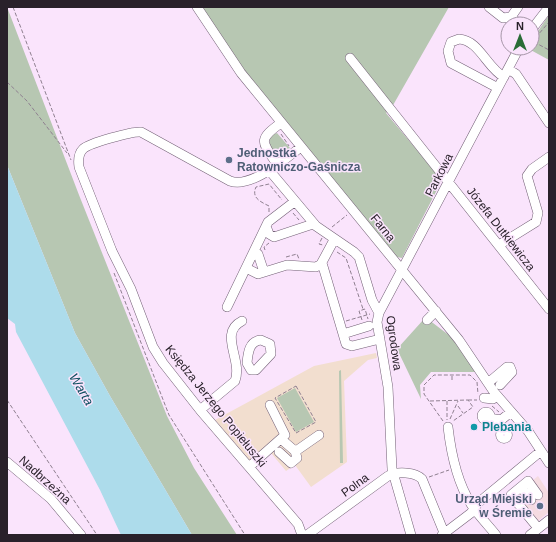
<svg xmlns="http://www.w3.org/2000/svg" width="556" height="542" viewBox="0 0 556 542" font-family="Arial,sans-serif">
  <rect width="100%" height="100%" fill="#fae4fc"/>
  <path fill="#f5dbe1" d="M538,476L549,493V512L534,524L513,497Z"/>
  <path fill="#f2decf" d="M376,353L377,358L368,360L344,381L347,462L311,487L295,465L286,471L271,453L255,467L215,420L314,366Z"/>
  <path fill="#b7c7b2" d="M7,7L79,195L167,416L194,468L237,535H192L110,396L75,333L7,165Z
    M201,7H449L392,107L386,113L442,180L402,258L397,257L237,62Z
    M549,15V60L527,48H532V40Z
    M277,133L290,148L279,157L270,146L269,136Z
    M424,319L429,320L458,342L477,372H431L420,385L421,399L397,349Z
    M341,370L343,463H340L339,371Z
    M295,388L314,422L296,432L277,398Z"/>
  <path fill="#addceb" d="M7,165L75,333L110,396L192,535H121L100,490L16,332L15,324L7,318Z"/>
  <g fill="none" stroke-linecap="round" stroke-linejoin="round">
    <g stroke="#736076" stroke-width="10">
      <path id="minor" d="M197,7L241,73L459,340L494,392L528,431L549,463
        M489,7L503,18L511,17
        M518,7L511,17L519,24
        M532,29L549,7
        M350,58L549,309
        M508,69L516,74L549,123
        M498,88L451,63L448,51L451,42L459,39C479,40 487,68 504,77
        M301,147C285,159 250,189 230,181L141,132C133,131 89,143 83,149C78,154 78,160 79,167L112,251L131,289L153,347L163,363L200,410L298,524L302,535
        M277,164C262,142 257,140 281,123
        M269,170L316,226L354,252L359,257L372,300L379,313L377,322L388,387L392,469L411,535
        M266,226L269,234L274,237L313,224
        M499,245L536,222L538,213L527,176L532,169L549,157
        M254,251L258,254L264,272
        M322,263L346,344L352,346L380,339
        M246,268L258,274L287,265L316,267L321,264L334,240
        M227,307L268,222L294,202
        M379,313L519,48
        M427,320L436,311
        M343,334L369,326
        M261,340L270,344L271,354L256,370H251L247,363C248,353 249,341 261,340Z
        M488,383L507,367H510L512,372L500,385
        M484,398L493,399L497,396
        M200,410L235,381C243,360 218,333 242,321
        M482 416a4 4 0 1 1 8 0a4 4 0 1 1-8 0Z
        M489,418L501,420L511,412
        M448,427C451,453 457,482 471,504C478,515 488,525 496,535
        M500.5 435a3.5 3.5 0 1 1 7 0a3.5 3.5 0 1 1-7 0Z
        M296,451L319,435
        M279,452L291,463L297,458L295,451L281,439
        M7,462L51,499L81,535
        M249,467L285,435L270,405
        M521,487L531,500
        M538,495L528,481L511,495L538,528
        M307,535L388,476C397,471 415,472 422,479L445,535
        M442,535L471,513L478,503L541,451
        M530,535L549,520"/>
    </g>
    <path stroke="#8f8090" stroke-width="1" stroke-dasharray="4 2" stroke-linecap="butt" d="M13,7L71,160
      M532,42L549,22
      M534,42L549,50
      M7,82L27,101L67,153
      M281,134L289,146
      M269,212V206C261,202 251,198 256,187L269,184L282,200
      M293,213L299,220
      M332,227L347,215
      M322,238L319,244L323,245
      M265,250L264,247L269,243
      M337,252L346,258L363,309
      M286,257L297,254L299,259
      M114,273L169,415L245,535
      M362,320L359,311L365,309L368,319
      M346,321L370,314
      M452,376V382
      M296,386L316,422L296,433L275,398Z
      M7,400L97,535
      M468,400H477
      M430,401L468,400L473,407L453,421
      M447,401V420
      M458,406L463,413
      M492,406L499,412
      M450,419L458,401
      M443,421L424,394V385L434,375H470L477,382L478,394
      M429,477L449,470"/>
    <use href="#minor" stroke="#fff" stroke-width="9"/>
  </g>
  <g fill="#5c6f8a" stroke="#fae4fc" stroke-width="1.5">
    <circle cx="229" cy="160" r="4"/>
    <circle cx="540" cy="506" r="4"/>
  </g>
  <circle fill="#0f9aa8" stroke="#fae4fc" stroke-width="1.5" cx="474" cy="427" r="4"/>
  <g text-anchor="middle" stroke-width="3" stroke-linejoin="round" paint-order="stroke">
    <g font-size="12" font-weight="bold" fill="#4e5e75" stroke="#fae4fc" text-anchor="start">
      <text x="237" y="157">Jednostka<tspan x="237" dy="14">Ratowniczo-Gaśnicza</tspan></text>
      <text x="532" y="503" text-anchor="end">Urząd Miejski<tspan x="532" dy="14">w Śremie</tspan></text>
    </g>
    <g font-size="12" fill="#29212a" stroke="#fae4fc">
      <text transform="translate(439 175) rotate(-63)" y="4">Parkowa</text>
      <text transform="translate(383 228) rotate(51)" y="4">Farna</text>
      <text transform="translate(501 229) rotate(52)" y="4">Józefa Dutkiewicza</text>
      <text transform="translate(394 343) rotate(82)" y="4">Ogrodowa</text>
      <text transform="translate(216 406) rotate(51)" y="4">Księdza Jerzego Popiełuszki</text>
      <text transform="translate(45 480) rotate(42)" y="4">Nadbrzeżna</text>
      <text transform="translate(355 485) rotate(-36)" y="4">Polna</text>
    </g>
    <g font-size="12" font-weight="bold" fill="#0d838f" stroke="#fae4fc" text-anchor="start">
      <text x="482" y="431">Plebania</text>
    </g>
    <g font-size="13" font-style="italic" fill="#105060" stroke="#fae4fc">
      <text transform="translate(82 389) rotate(59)" y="5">Warta</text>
    </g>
  </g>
  <rect width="556" height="542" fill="none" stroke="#29212a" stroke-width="16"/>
  <g transform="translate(520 36)"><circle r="19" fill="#fae4fc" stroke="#a696a8"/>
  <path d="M0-3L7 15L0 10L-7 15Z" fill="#2a6c37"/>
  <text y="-6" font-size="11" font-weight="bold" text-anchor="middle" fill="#29212a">N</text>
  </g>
</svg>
